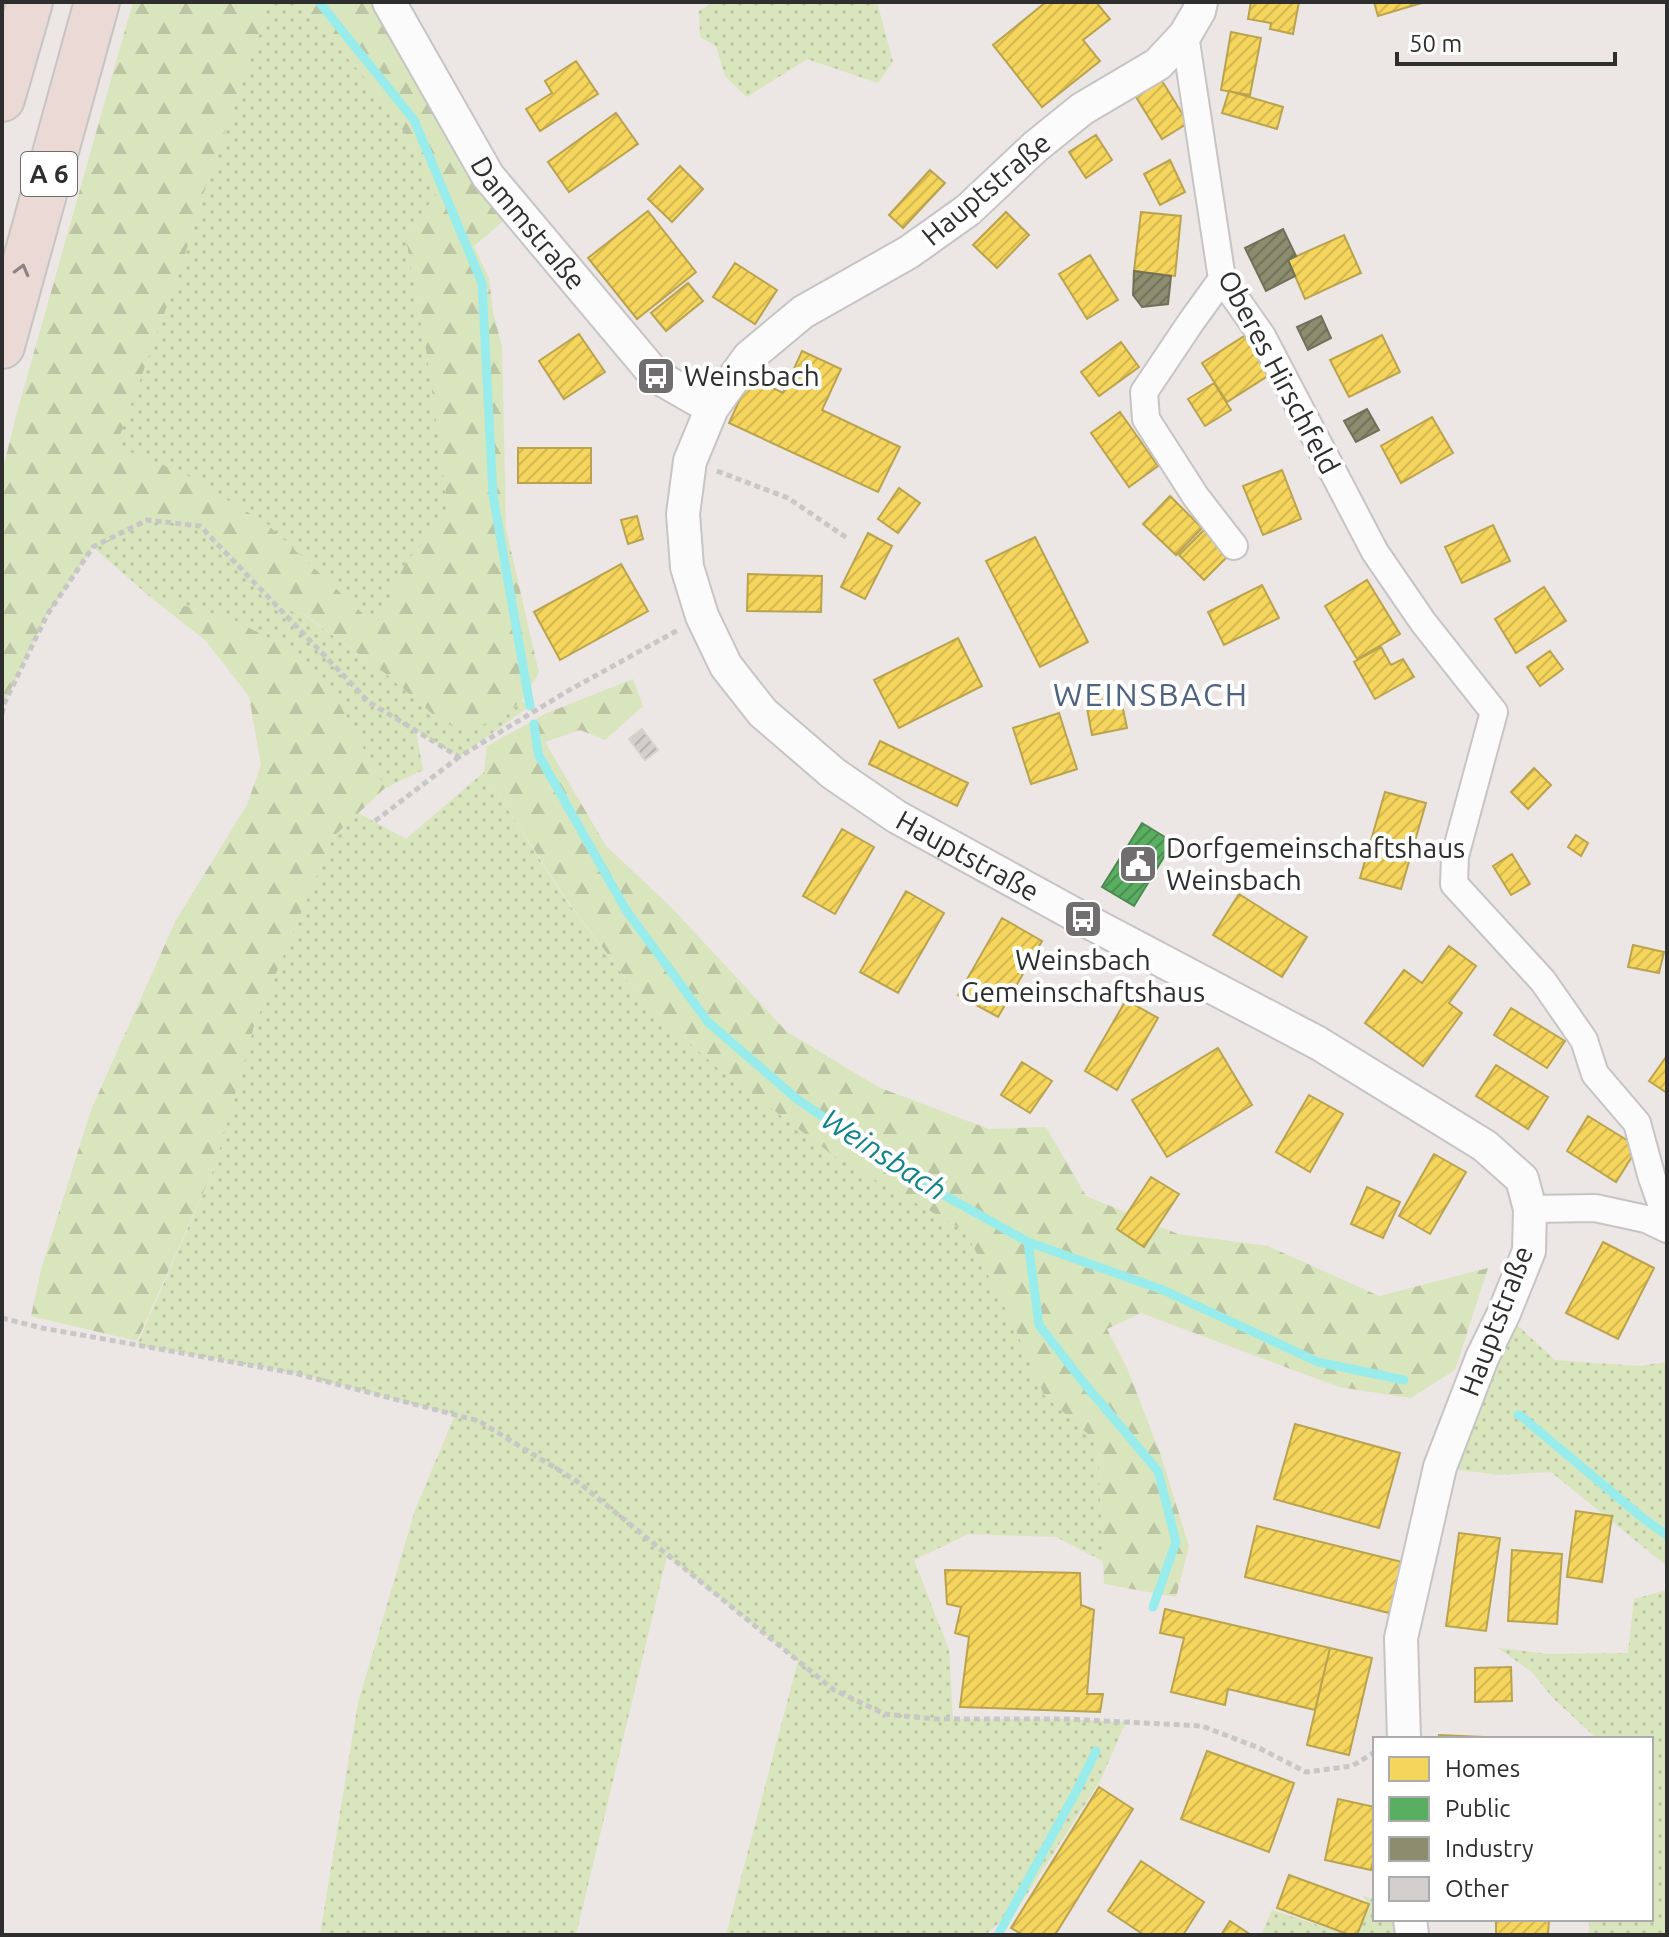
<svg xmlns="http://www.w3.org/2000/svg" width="1669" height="1937" viewBox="0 0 1669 1937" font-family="Ubuntu,sans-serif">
  <defs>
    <pattern id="grass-dots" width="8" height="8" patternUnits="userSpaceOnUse" patternTransform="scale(2)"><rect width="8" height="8" fill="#d9e5bd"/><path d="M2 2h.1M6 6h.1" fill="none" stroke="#bbc5a3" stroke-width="1.8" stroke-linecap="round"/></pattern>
    <pattern id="forest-firs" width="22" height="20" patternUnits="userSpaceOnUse" patternTransform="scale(2)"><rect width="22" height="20" fill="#d9e5bd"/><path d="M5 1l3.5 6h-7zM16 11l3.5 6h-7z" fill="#bbc5a3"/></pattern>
    <pattern id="homes-hatch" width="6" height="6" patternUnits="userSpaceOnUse" patternTransform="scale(2)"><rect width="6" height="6" fill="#f6d55c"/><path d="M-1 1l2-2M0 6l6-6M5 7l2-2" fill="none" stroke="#d3b750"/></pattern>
    <pattern id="public-hatch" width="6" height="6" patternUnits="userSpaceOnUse" patternTransform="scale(2)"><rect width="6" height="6" fill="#5aae61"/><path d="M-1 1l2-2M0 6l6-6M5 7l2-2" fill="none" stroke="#4b8e50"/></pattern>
    <pattern id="industry-hatch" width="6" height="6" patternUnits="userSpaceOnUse" patternTransform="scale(2)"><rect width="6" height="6" fill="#8c8c6e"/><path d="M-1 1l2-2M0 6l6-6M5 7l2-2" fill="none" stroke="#73735b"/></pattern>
    <pattern id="building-hatch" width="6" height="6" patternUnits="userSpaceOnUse" patternTransform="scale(2)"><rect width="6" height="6" fill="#d3cfcd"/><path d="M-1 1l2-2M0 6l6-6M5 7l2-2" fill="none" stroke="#b5b2b0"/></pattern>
  </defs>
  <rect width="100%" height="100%" fill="#ece6e4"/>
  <path fill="url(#grass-dots)" d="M268,2H293L319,25L384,100L412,145L437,193L406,239L428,361L449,515L406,562L376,626L267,524L115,446L180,270L204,192L263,23Z
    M714,2H877L893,62L878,83L807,59L747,97L725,76L716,46L700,37L699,11Z
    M147,520L200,526L278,608L303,614L386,674L444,724L509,711L521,701L530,706L459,757L416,731L423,770L385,788L333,692L232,619L149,596L93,547Z
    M484,772L565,899L642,1000L713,1064L834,1156L965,1231L1011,1319L1044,1395L1098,1443L1103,1561L1056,1537L968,1534L914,1560L949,1650L953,1719H1065L1126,1722L1100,1781L1020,1905L985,1935H726L798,1661L667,1556L576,1935H320L358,1703L415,1510L455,1415L294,1373L137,1345L215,1166L254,1026L333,837L358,813L406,839Z
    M1504,1313L1555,1360L1639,1366L1667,1362V1566L1551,1472L1498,1475L1440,1467Z
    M1667,1590V1935H1588L1590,1919H1651V1739H1594V1736L1553,1698L1531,1671L1498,1648L1548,1654L1628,1653L1634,1599Z
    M1362,1895L1375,1900V1919H1410L1412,1935H1357L1369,1904Z
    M1272,1910L1349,1935H1261Z"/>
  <path fill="url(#forest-firs)" d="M133,2H268L263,23L204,192L180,270L116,446L185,474L267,524L376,626L406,562L449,515L428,361L406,239L437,193L412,145L384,100L319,25L293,2H370L507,218L474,246L489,279L493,312L502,347L506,529L539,673L521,701L509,711L477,728L444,724L386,674L304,614L278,608L200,526L147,520L93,548L47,615L4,704L2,714V473L16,416Z
    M149,596L232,619L294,651L333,692L385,788L333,837L254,1026L215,1166L137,1341L31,1316L42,1266L91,1110L176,920L247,805L261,765L249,696L205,640Z
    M633,679L643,706L605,740L580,730L545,742L606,846L670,906L786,1031L878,1087L989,1129L1046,1127L1086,1196L1178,1234L1268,1246L1379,1296L1488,1268L1455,1370L1411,1398L1339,1387L1141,1313L1107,1329L1127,1368L1160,1453L1189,1546L1176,1597L1104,1584L1098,1443L1044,1395L1011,1319L965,1231L834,1156L713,1064L642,1000L566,899L484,772L487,746L547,713Z"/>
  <path fill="url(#homes-hatch)" stroke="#baa34e" stroke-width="2" d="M1046,2H1096L1110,19L1083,40L1100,61L1042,107L993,45Z
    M1251,2H1299L1293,34L1270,29L1271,23L1248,19Z
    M1374,2H1425L1378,16Z
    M1231,32L1261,38L1250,95L1221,90Z
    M576,61L598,94L540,131L526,109L552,93L545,81Z
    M1159,76L1188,123L1162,139L1133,92Z
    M1229,91L1283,107L1277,129L1222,113Z
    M616,113L638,144L569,192L548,162Z
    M1096,135L1112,160L1086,178L1069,152Z
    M1170,160L1185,192L1160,205L1144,174Z
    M680,166L703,189L672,222L648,199Z
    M930,170L945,183L903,228L889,215Z
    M648,211L696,272L637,319L588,258Z
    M1006,212L1029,235L997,268L973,245Z
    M1141,212L1181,216L1175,276L1134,271Z
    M1344,235L1361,273L1305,299L1288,260Z
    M1090,255L1118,300L1087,319L1059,274Z
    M735,263L777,290L755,324L713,297Z
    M688,283L703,301L666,331L651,313Z
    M1249,333L1274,372L1227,402L1202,363Z
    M579,334L605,372L564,399L539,361Z
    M1382,335L1400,372L1349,397L1330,360Z
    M1121,342L1139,367L1099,396L1081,372Z
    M802,351L841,369L822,410L900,447L878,492L729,423L750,377L783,393Z
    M1214,383L1231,410L1205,426L1188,399Z
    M1120,412L1158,466L1129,487L1091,433Z
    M1432,417L1453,453L1401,483L1381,446Z
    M518,448H591V483H518Z
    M1282,470L1301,519L1263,535L1243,486Z
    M899,488L920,503L898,533L878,519Z
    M1170,496L1202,528L1176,555L1143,524Z
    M637,516L643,539L628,544L621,520Z
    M1493,525L1510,561L1462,583L1445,547Z
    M1205,529L1230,554L1204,580L1179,555Z
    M868,533L892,546L865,599L841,587Z
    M1035,537L1088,642L1040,667L986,561Z
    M621,564L648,611L560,660L534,612Z
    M748,574L822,576L821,612L747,611Z
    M1367,580L1400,634L1357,659L1325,606Z
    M1262,585L1279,618L1224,645L1208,612Z
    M1544,587L1566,621L1516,653L1495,619Z
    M958,638L982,686L899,728L874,680Z
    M1381,647L1391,665L1403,659L1414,677L1375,699L1354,662Z
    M1550,651L1563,669L1540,686L1527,667Z
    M1118,685L1127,728L1092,735L1084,692Z
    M1059,713L1077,769L1031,784L1013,728Z
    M880,741L968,783L957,806L869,764Z
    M1534,768L1551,785L1528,809L1511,792Z
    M1385,792L1426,803L1401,889L1360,878Z
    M842,829L874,847L835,914L803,896Z
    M1576,835L1588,843L1581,856L1568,847Z
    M1512,854L1530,884L1511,895L1493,866Z
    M906,891L944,913L898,993L860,972Z
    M1239,894L1307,937L1282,977L1213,935Z
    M1002,918L1042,941L998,1017L958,995Z
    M1633,945L1664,952L1659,973L1628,967Z
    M1449,946L1476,966L1449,1003L1462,1013L1423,1066L1365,1023L1404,970L1422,983Z
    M1126,1000L1158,1018L1117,1090L1085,1071Z
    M1511,1008L1565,1041L1547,1068L1494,1035Z
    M1218,1048L1252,1105L1167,1157L1132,1100Z
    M1666,1057H1667V1093L1649,1081Z
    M1022,1062L1052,1081L1030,1113L1001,1095Z
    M1496,1065L1548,1097L1528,1129L1476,1096Z
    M1309,1095L1343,1114L1310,1172L1276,1152Z
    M1588,1116L1638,1147L1616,1182L1567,1151Z
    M1434,1154L1466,1172L1430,1234L1399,1216Z
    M1151,1177L1179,1194L1144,1247L1117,1229Z
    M1367,1187L1400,1202L1383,1238L1351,1224Z
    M1603,1242L1654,1268L1618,1339L1566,1313Z
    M1295,1424L1400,1453L1379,1528L1274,1499Z
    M1576,1511L1612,1516L1602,1582L1567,1577Z
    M1257,1526L1406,1563L1393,1614L1245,1577Z
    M1459,1533L1500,1538L1486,1631L1446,1626Z
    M1512,1550L1562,1554L1557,1624L1508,1621Z
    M945,1570L1080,1573L1081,1605L1094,1610L1087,1694H1103L1100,1712L960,1707L969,1637L955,1633L961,1607L947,1604Z
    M1165,1609L1330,1648L1315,1710L1228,1689L1225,1705L1171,1692L1184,1638L1160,1633Z
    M1330,1648L1372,1658L1349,1755L1307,1745Z
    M1511,1667L1512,1701L1475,1702V1668Z
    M1439,1735L1483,1737V1739H1438Z
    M1207,1751L1294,1783L1269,1852L1181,1819Z
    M1099,1787L1133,1809L1055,1935H1023L1011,1928Z
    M1338,1799L1375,1807V1853L1371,1870L1325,1860Z
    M1141,1861L1204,1902L1183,1935H1144L1108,1911Z
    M1289,1875L1369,1904L1357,1935H1350L1277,1908Z
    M1496,1919H1549L1548,1935H1496Z
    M1230,1921L1251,1935H1221Z"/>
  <path fill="url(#public-hatch)" stroke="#4d8852" stroke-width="2" d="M1142,823L1173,842L1134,906L1102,887Z"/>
  <path fill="url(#industry-hatch)" stroke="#70705b" stroke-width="2" d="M1283,229L1296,256L1288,260L1295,276L1266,291L1245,248Z
    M1134,271L1171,276L1168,304L1142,307L1133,295Z
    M1321,316L1331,338L1308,350L1297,327Z
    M1367,409L1379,430L1356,442L1344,421Z"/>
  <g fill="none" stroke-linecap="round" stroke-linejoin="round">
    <path stroke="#98edec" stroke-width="9" d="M319,2L414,120L482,283L493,495L530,706
      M534,724L538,754L626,910L708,1022L797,1099L908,1175L1028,1242L1163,1290L1318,1362L1404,1380
      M1028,1242L1039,1325L1083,1382L1158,1471L1176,1542L1153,1607
      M1518,1415L1521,1416L1644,1519L1667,1535
      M998,1935L1078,1788L1096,1751"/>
  </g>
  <path fill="url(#building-hatch)" stroke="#d7d2d0" stroke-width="2" d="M642,729L658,750L645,760L629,739Z"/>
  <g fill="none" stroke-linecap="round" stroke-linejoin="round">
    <g stroke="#c6c4c5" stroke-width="30">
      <path id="minor" d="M1185,35L1222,279L1262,336L1375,552L1423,622L1494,712L1455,856L1454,884L1543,981L1584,1040L1595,1074L1637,1123L1652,1178L1667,1220
        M1222,279L1191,322L1144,392L1146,419L1196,497L1234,546
        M1530,1209L1595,1208L1646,1219L1667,1229"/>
    </g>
    <g stroke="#c6c4c5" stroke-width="36">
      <g id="tertiary">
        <path id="s1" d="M389,2L488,176L656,376L712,408"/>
        <path id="s2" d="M1201,2L1199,11L1185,35L1158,64L1082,109L1035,147L968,210L909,252L803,312L749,357L712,408L690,461L683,514L687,567L702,616L726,666L763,713L834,774L897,817L1083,919L1318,1043L1485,1146L1522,1179L1530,1209L1529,1251L1504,1313L1482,1358L1440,1467L1401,1638L1404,1739"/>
        <path d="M1410,1919L1412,1935"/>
      </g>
    </g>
    <g stroke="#c6c4c4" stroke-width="48">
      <path id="motorway" d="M2,99L30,2
        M2,346L97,2"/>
    </g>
    <path stroke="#c8c7c7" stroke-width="5" stroke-dasharray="6 4" stroke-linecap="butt" d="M717,471L788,498L847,538
      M2,714L4,704L47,615L93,547L147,520L200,526L369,702L459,757L566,692L678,630
      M375,821L459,757
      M2,1318L42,1328L294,1373L479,1421L578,1482L834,1690L885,1714L934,1719H1065L1202,1726L1259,1748L1306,1772L1352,1766L1375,1752"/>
    <use href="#minor" stroke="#fcfbfb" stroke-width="26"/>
    <use href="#tertiary" stroke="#fcfbfb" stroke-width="32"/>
    <use href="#motorway" stroke="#ead9d5" stroke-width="44"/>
  </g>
  <defs><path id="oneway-chevron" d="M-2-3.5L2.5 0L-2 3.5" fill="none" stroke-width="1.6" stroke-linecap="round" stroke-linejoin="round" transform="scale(2)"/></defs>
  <use stroke="#8c8482" href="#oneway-chevron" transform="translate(22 270) rotate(-75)"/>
  <defs>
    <g id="bus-square" transform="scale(2)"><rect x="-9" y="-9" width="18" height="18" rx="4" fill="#706e6e" stroke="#fff"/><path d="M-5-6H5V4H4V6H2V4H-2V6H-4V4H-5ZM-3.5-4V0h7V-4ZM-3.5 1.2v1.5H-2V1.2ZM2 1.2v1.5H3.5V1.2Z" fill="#fff"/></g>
    <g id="civic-square" transform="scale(2)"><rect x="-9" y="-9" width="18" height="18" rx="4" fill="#706e6e" stroke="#fff"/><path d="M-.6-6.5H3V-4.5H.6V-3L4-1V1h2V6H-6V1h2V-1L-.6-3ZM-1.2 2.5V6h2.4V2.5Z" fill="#fff"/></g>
  </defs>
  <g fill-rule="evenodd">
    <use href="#bus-square" x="656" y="376"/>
    <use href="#civic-square" x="1138" y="864"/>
    <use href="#bus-square" x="1083" y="919"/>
  </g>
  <g text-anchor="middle" stroke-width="8" stroke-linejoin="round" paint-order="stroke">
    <rect fill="#fff" stroke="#6d6d6d" stroke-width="2" x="21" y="152" width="56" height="44" rx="6"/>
    <g font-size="26" font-weight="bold" fill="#2e2e2e">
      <text x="49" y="183">A 6</text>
    </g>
    <g font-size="28" fill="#2e2e2e" stroke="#fff">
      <text transform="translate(986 189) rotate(-40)" y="10">Hauptstraße</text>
      <text dy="10" stroke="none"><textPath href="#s1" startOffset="262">Dammstraße</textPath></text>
      <text transform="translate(1279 372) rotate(62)" y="10">Oberes Hirschfeld</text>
      <text dy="10" stroke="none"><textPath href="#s2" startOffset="1226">Hauptstraße</textPath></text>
      <text transform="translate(1496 1321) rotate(-69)" y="10">Hauptstraße</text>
    </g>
    <g font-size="28" fill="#2e2e2e" stroke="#fff" text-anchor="start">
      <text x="684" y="386">Weinsbach</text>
      <text x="1166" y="858">Dorfgemeinschaftshaus<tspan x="1166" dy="32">Weinsbach</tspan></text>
      <text x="1083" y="970" text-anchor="middle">Weinsbach<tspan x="1083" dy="32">Gemeinschaftshaus</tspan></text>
    </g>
    <g font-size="30" font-style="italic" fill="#0e838c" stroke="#fff">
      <text transform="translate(884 1155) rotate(33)" y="10">Weinsbach</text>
    </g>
    <g font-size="32" letter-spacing="2" fill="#4d6380" stroke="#fff">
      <text x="1151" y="706">WEINSBACH</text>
    </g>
  </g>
  <rect width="1669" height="1937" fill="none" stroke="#2e2e2e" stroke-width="8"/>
  <rect x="1373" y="1737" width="280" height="184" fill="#ffffff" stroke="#ababab" stroke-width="2"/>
  <rect x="1389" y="1757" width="40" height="24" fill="#f6d55c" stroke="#ababab" stroke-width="2"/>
  <text x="1445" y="1777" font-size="24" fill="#2e2e2e">Homes</text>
  <rect x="1389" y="1797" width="40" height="24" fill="#5aae61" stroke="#ababab" stroke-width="2"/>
  <text x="1445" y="1817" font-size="24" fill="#2e2e2e">Public</text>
  <rect x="1389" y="1837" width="40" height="24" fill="#8c8c6e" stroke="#ababab" stroke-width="2"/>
  <text x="1445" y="1857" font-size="24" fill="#2e2e2e">Industry</text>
  <rect x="1389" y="1877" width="40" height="24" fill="#d3cfcd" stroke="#ababab" stroke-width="2"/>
  <text x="1445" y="1897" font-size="24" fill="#2e2e2e">Other</text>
  <path d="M1397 52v12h218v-12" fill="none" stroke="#2e2e2e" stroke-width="4"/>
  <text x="1409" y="52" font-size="24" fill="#2e2e2e" stroke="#ffffff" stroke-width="6" paint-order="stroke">50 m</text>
</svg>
